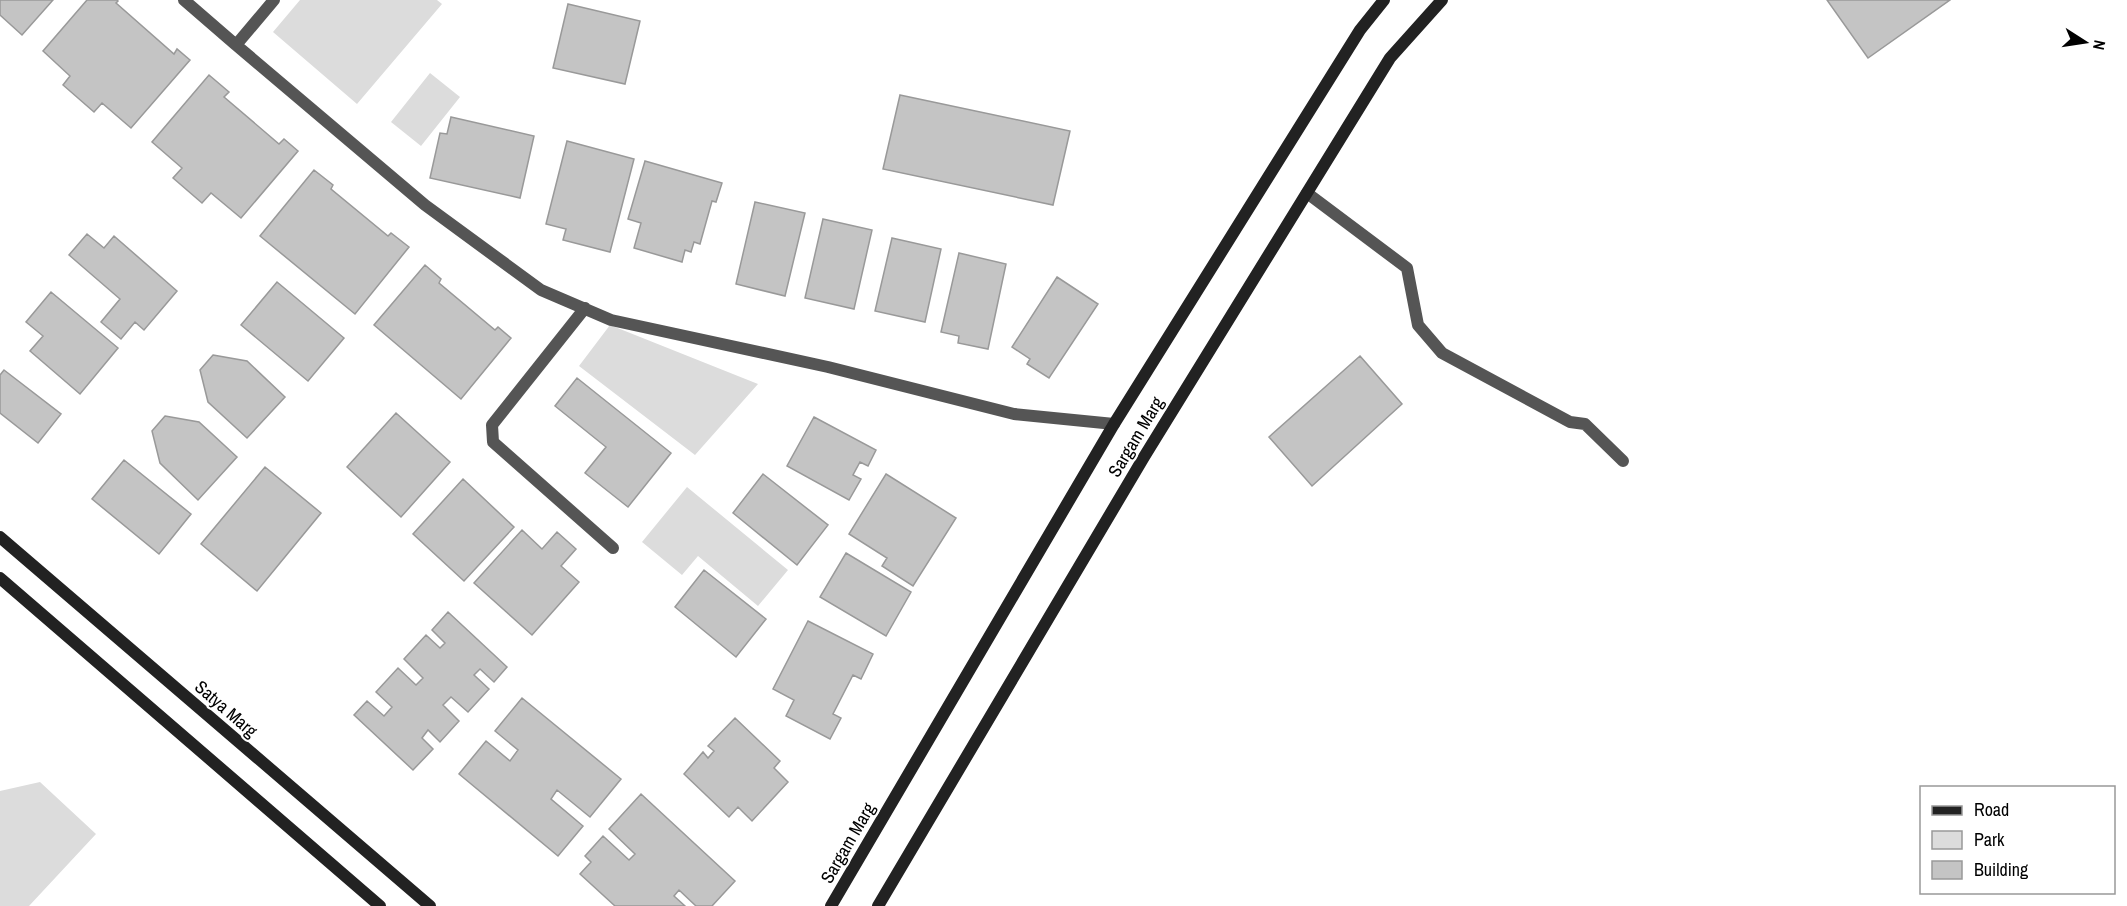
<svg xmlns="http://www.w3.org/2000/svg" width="2127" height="906" viewBox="0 0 2127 906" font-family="'Archivo Narrow',sans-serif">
  <rect width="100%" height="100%" fill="#fff"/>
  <path fill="#dcdcdc" d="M300,0H437L442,4L357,104L273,32Z
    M430,73L460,97L421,146L391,122Z
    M610,325L758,384L695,455L579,366Z
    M687,487L788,570L758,606L698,556L682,575L642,542Z
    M40,782L96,834L29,906H0V791Z"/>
  <path fill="#c4c4c4" stroke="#999" stroke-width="1.5" d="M0,0H53L22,35L0,15Z
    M87,0H117L118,1L116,3L174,54L177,49L190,60L131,128L102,103L94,112L63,85L70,76L43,51Z
    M1827,0H1950L1868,58Z
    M568,4L640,21L625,84L553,68Z
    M209,75L229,92L224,97L279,144L284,139L298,151L241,218L211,193L202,203L173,178L182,168L152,142Z
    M900,95L1070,131L1053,205L883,169Z
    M451,117L534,136L520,198L430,178L440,133L447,134Z
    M567,141L634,159L610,252L563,240L566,229L546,224Z
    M645,161L722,183L716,202L712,201L700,244L694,242L691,252L685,250L682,262L634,248L641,223L628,219Z
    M314,170L333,185L331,189L388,236L391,233L409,247L355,314L260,236Z
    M755,202L805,213L785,296L736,284Z
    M823,219L872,230L854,309L805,298Z
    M87,234L104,248L114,236L177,291L144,330L135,322L121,339L101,322L120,299L69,255Z
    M892,238L941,249L925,322L875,311Z
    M959,253L1006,264L988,349L958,343L959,336L941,332Z
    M425,265L441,279L439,283L495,330L498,327L511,338L461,399L374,325Z
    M1057,277L1098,304L1049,378L1027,364L1030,359L1012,347Z
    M277,282L344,338L308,381L241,325Z
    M51,292L118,348L80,394L30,351L43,336L26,322Z
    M213,355L247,361L285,397L247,438L208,402L200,370Z
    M1360,356L1402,404L1312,486L1269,437Z
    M4,370L61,414L38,443L0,413V375Z
    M577,378L671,453L628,507L585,473L606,447L555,406Z
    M396,413L450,462L401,517L347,467Z
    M165,416L199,422L237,457L198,500L160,463L152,431Z
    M814,417L876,450L868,466L860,462L853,475L861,479L849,500L787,466Z
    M124,460L191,514L159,554L92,499Z
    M265,467L321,513L257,591L201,544Z
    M763,474L828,525L797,565L733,513Z
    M886,474L956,518L913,586L882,566L887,558L849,534Z
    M463,479L514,527L464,581L413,534Z
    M522,530L542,549L557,532L576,549L561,566L579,582L532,635L474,583Z
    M846,553L911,592L886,636L820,597Z
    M704,570L766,619L736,657L675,607Z
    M448,612L507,667L494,682L480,669L474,675L489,689L468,712L451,697L443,705L459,721L440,742L428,730L422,738L433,749L413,770L354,715L367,701L384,716L392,707L376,692L398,668L416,685L423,678L404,659L426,635L440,648L445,643L432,630Z
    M808,621L873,654L861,679L853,675L833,714L841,718L830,739L786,716L794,700L773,689Z
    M522,698L621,779L590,817L557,790L551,799L583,826L558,856L459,774L486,741L510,761L518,750L495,731Z
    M735,718L780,761L774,768L788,782L752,821L738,807L729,817L684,774L703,752L708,758L714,751L708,746Z
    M641,794L735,881L712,906H696L679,890L674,896L685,906H615L580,874L591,862L585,856L603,836L629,860L635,854L609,829Z"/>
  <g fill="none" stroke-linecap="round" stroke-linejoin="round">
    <path stroke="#555" stroke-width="12" d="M184,0L236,45
      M274,0L236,45L425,205L541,290L611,320L828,367L1014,414L1114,424
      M1307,193L1407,268L1418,325L1442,353L1570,422L1585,424L1623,461
      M585,308L492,425L493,442L613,548"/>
    <path stroke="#222" stroke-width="12" d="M0,537L430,906
      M0,578L380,906
      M831,906L1114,424L1360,30L1384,0
      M878,906L1144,457L1390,58L1442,0"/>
  </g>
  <g text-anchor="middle" stroke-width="4.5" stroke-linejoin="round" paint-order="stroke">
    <g font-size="18" fill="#000" stroke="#fff">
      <text transform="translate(1136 437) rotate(-59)" y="6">Sargam Marg</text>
      <text transform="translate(226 709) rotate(41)" y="6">Satya Marg</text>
      <text transform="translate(848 843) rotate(-60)" y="6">Sargam Marg</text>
    </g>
  </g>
  <rect x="1920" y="786" width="195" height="108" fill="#ffffff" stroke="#999999" stroke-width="1.5"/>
  <rect x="1932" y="806" width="30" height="9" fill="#222222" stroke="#999999" stroke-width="1.5"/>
  <text x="1974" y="816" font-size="18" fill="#000000">Road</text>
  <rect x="1932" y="831" width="30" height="18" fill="#dcdcdc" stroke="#999999" stroke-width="1.5"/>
  <text x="1974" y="846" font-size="18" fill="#000000">Park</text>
  <rect x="1932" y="861" width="30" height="18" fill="#c4c4c4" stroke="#999999" stroke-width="1.5"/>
  <text x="1974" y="876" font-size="18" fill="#000000">Building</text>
  <g transform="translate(2085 42) rotate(102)" stroke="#ffffff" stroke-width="4.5" paint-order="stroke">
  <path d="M0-4.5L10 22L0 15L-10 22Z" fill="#000000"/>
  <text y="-9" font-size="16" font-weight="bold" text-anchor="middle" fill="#000000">N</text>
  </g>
</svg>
